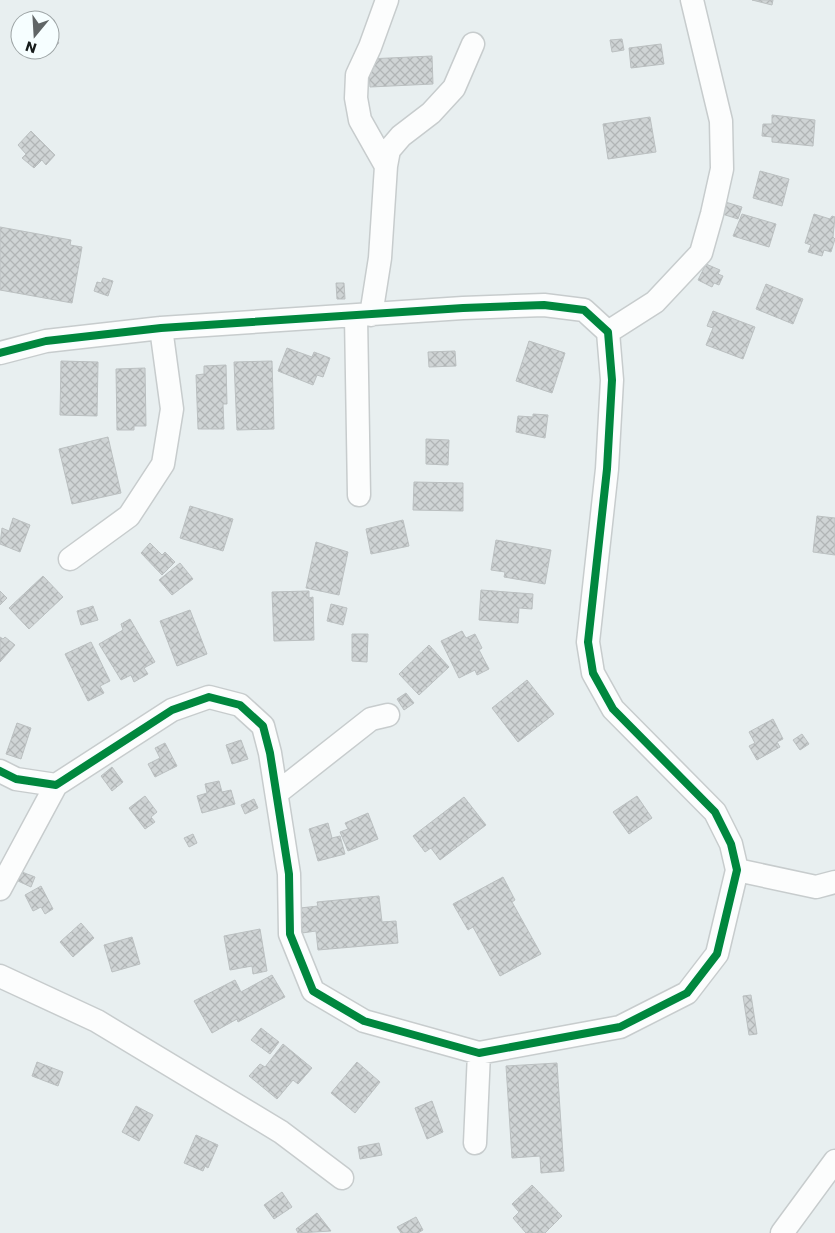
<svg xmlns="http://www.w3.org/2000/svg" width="835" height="1233" viewBox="0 0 835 1233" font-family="Poppins,sans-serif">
  <defs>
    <pattern id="building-cross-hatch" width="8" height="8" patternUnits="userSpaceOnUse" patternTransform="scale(1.25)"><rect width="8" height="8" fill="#cfd4d5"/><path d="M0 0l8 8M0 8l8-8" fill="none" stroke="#b1b5b6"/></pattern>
  </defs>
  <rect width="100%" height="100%" fill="#e8eff0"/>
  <path fill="url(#building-cross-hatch)" stroke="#bbc0c1" d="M752,0H773L772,5Z
    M50,32L59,43L50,51L49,50Z
    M622,39L624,50L612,52L610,40Z
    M661,44L664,64L631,68L629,48Z
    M31,50H44L36,56Z
    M432,56L433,84L370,87L368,59Z
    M772,115L815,120L813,146L772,142V137L762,136L763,124H772Z
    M650,117L656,152L608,159L603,124Z
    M31,131L55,155L46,165L42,160L34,168L22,158L26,154L18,145Z
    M760,171L789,179L782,206L753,198Z
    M722,201L742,207L738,219L719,213Z
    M742,214L776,224L769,247L733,236Z
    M814,214L830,219L832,216L835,217L833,237L835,239L831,252L824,250L822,256L808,252L811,245L805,243Z
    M0,227L71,240L70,245L82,247L72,303L0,290Z
    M706,264L720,270L718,274L723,276L719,285L714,283L712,287L698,280Z
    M103,278L113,281L108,296L94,291L97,282L101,283Z
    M336,283H344L345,299H337Z
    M766,284L803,299L793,324L756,309Z
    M713,311L755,327L743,359L706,345L713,328L707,326Z
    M529,341L565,353L552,393L516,381Z
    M287,348L312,357L314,352L330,358L323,377L317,375L313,385L278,371Z
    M455,351L456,366L429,367L428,352Z
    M61,361L98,362L97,416L60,415Z
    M272,361L274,429L237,430L234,362Z
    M226,365L227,404H223L224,429H198L196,375L204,374V366Z
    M145,368L146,426H134V430H117L116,369Z
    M533,414L548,415L545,438L516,432L518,416L533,417Z
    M108,437L121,493L72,504L59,449Z
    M426,439L449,440L448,465L426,464Z
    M414,482L463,483V511L413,510Z
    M190,506L233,519L223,551L180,538Z
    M817,516L835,518V555L813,552Z
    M13,518L30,525L20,552L0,544L2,528L9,531Z
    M403,520L409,546L371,554L366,529Z
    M496,540L551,550L545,584L504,577L505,572L491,570Z
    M316,542L348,552L339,595L306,588Z
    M150,543L162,555L165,552L175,562L162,575L141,553Z
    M180,563L193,579L172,595L159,580Z
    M43,576L63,597L29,629L9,608Z
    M481,590L533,594L532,609L519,608L518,623L479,620Z
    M0,591L7,598L0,605Z
    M309,591V598L313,597L314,640L274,641L272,592Z
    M331,604L347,608L343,625L327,621Z
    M93,606L98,620L81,625L77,611Z
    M190,610L207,654L177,666L160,621Z
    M130,619L155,662L144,668L148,674L134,682L131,675L121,680L99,644L123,630L121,624Z
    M462,631L466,638L475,634L482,648L479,650L489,669L477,675L475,670L459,678L441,641Z
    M352,634H368L367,662L352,661Z
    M0,637L3,639L5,637L15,645L0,662Z
    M91,642L110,681L100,686L104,693L88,701L65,654Z
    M429,645L449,667L419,695L399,674Z
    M527,680L554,714L518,742L492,708Z
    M406,693L414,703L404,710L397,699Z
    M773,719L783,739L777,742L780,747L757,760L749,746L755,743L749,732Z
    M17,723L31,728L21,759L6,754Z
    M802,734L809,744L800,750L793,740Z
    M241,740L248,759L232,764L226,745Z
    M165,743L177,766L155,777L148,764L160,758L155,748Z
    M112,767L123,782L112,791L101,776Z
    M219,781L222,792L231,790L235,804L202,813L197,796L207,793L205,784Z
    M145,796L157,812L151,817L155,822L145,829L129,808Z
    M637,796L652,818L629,834L613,812Z
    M464,797L486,825L440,860L431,848L425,852L413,836Z
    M254,799L258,808L245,814L241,805Z
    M368,813L378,839L348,851L340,832L348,829L345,823Z
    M328,823L332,838L340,836L345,854L318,861L309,829Z
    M193,834L197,843L189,847L184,838Z
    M22,872L35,877L31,887L18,881Z
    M503,877L515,900L512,902L541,954L500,976L473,927L468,930L453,904Z
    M41,886L53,909L45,914L41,907L33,911L25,895Z
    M379,896L382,922L396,921L398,943L318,950L316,931L302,933L300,908L318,906L317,902Z
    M81,923L94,938L73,957L60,942Z
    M260,929L267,971L253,974L252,966L230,970L224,936Z
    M132,937L140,964L112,972L104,945Z
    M272,975L285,997L238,1022L237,1019L212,1033L194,1001L235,980L241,992Z
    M751,995L757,1034L749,1035L743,996Z
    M261,1028L279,1042L270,1054L251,1040Z
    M283,1044L312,1068L298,1084L293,1080L277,1099L249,1076L260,1064L265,1067Z
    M37,1062L63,1072L58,1086L32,1076Z
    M357,1062L380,1082L355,1113L331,1093Z
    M557,1063L564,1171L541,1173L540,1156L512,1158L506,1066Z
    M432,1101L443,1132L427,1139L415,1108Z
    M136,1106L153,1115L139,1141L122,1132Z
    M196,1135L218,1145L208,1168L205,1166L203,1171L184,1163Z
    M379,1143L382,1155L360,1159L358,1147Z
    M532,1185L562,1216L545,1233H526L513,1218L519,1212L512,1204Z
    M282,1192L292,1207L274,1219L264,1205Z
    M317,1213L331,1231L298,1233L296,1229Z
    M416,1217L423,1230L418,1233H401L397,1227Z"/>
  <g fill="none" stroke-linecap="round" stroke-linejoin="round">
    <g stroke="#c7cccd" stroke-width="25">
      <path id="street" d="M386,166L360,120L356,98L357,75L370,47L387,0
        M371,315L380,258L386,166L389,150L401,136L431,113L454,88L473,44
        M356,316L359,495
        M608,332L655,302L701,253L712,214L722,169L721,121L692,0
        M0,353L46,341L161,328L463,308L544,305L584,310L608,332L612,380L607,469L588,642L593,673L613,709L715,812L731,844L737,870L717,954L687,993L620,1027L479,1053L364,1021L313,991L290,934L289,874L270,753L263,726L240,705L209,697L172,710L56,785L16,779L0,771
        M70,559L129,516L163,464L172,409L161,328
        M277,793L371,719L388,715
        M737,870L816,887L835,882
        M0,889L56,785
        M0,976L97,1021L281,1132L342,1178
        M475,1143L479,1053
        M782,1233L835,1161"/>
    </g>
    <use href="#street" stroke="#fcfdfd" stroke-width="22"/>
    <g stroke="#f6feff" stroke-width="11">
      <path id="cycleway" d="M0,353L46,341L161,328L463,308L544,305L584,310L608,332L612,380L607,469L588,642L593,673L613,709L715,812L731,844L737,870L717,954L687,993L620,1027L479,1053L364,1021L313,991L290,934L289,874L270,753L263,726L240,705L209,697L172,710L56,785L16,779L0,771"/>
    </g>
    <use href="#cycleway" stroke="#00873e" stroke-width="8"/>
  </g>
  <g transform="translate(35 35) rotate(198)"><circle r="24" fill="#f6feff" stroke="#9ca3a4"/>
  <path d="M0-4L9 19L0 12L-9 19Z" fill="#606566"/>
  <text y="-8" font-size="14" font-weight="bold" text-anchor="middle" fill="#161b1b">N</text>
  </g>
</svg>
